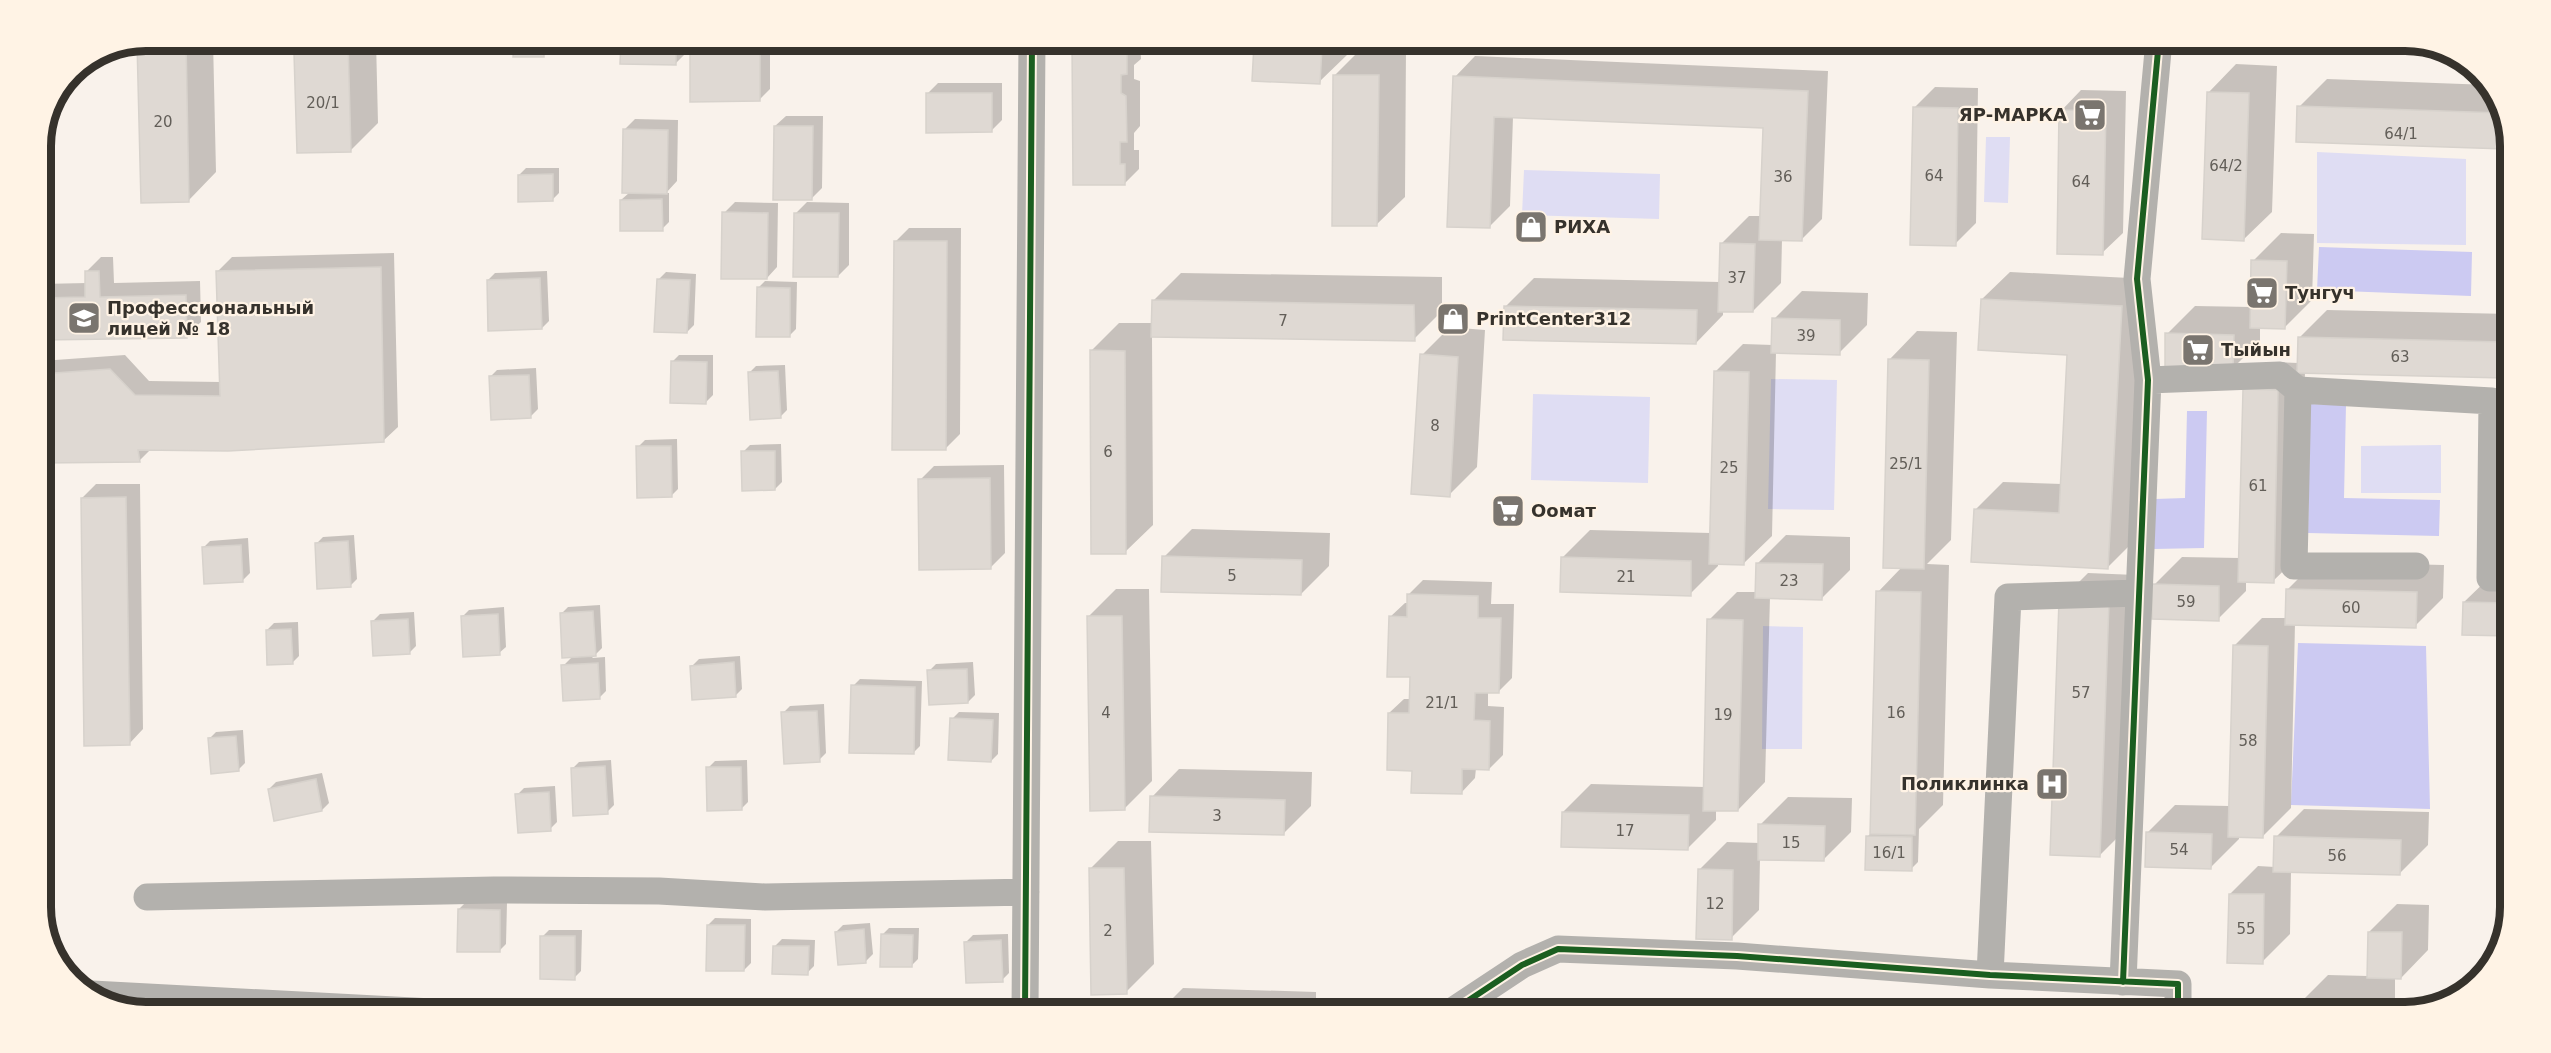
<svg xmlns="http://www.w3.org/2000/svg" width="2551" height="1053" viewBox="0 0 2551 1053" font-family="'DejaVu Sans',sans-serif">
  <rect width="100%" height="100%" fill="#f9f2eb"/>
  <path fill="#dfddf3" d="M1986,137H2010L2008,203L1984,202Z
    M2317,152L2466,159V245L2317,243Z
    M1524,170L1660,174L1659,219L1522,215Z
    M1771,379L1837,380L1834,510L1768,509Z
    M1533,394L1650,397L1648,483L1531,480Z
    M2441,445V493H2361V446Z
    M1763,626L1803,627L1802,749H1762Z"/>
  <path fill="#cccaf2" d="M2319,247L2472,252L2471,296L2317,290Z
    M2310,404L2346,405L2344,498L2440,500L2439,536L2308,533Z
    M2187,411H2207L2204,548L2154,549L2155,499L2185,498Z
    M2298,643L2426,646L2430,809L2291,805Z"/>
  <path fill="#0003" d="M146,40H213L216,172L189,200Z
    M231,40H376L378,123L350,151L296,51Z
    M515,40H550V49L543,56Z
    M622,40H686V53L676,63Z
    M699,40H770V89L759,100L692,48Z
    M1077,40H1140L1141,59L1134,65V79L1140,81V126L1134,133V150H1139V169L1125,183L1073,44Z
    M1260,40H1348L1347,55L1319,82L1256,45Z
    M1362,48H1406L1405,197L1377,224L1334,76Z
    M1475,56L1828,71L1822,219L1801,240L1782,239L1781,283L1753,311L1723,310V315L1696,343L1506,306L1534,278L1720,282L1721,244L1749,216H1761L1765,127L1513,117L1510,206L1489,227L1455,77Z
    M2236,64L2277,66L2272,212L2244,239L2209,92Z
    M2327,79L2490,85L2510,141L2504,148L2299,107Z
    M938,83H1002V120L991,131L927,94Z
    M1935,87L1978,88L1976,223L1955,244L1914,108Z
    M2081,90L2126,91L2123,233L2102,253L2061,111Z
    M786,116H823L822,188L811,199L775,126Z
    M635,119L678,120L677,181L666,193H669V222L662,229L621,200L630,192L624,130Z
    M526,168H559V193L552,200L519,175Z
    M735,202L778,203L777,267L767,278L724,213Z
    M807,202L849,203V265L838,276L796,213Z
    M909,228H961L960,434L945,449L895,242Z
    M2281,233L2314,234L2312,300L2284,328L2260,327V341L2232,369L2167,334L2195,306L2252,307L2253,261Z
    M394,253L398,427L383,441L152,448L139,461H41V361L125,355L149,381L221,382L217,272L232,257Z
    M101,257H113L114,283L200,281L201,322L186,336L41,339V284L87,283L86,272Z
    M547,271L549,321L542,328L488,280L495,273Z
    M666,272L696,274L694,325L687,332L659,279Z
    M2010,272L2149,279L2136,539L2108,567L1976,509L2003,482L2062,484L2068,353L1982,299Z
    M1181,273L1442,277V311L1414,339L1152,336L1153,525L1125,552L1091,351L1119,323H1153V301Z
    M765,281L797,282L796,329L789,336L758,288Z
    M1802,291L1868,293L1867,325L1839,353L1776,352L1772,536L1744,563H1718V566L1690,594L1562,558L1590,530L1711,533L1715,372L1743,344L1773,345L1774,319Z
    M1451,306H1461L1460,328L1485,330L1477,467L1449,495L1422,355L1448,329V309Z
    M2327,310L2510,314V368L2503,376L2305,371L2301,554L2273,581H2246V591L2218,619L2154,585L2182,557L2240,558L2244,390L2272,362L2298,363L2299,338Z
    M1917,331L1957,332L1951,540L1927,564L1949,565L1943,805L1919,829L1918,862L1911,869L1867,837L1872,832L1878,592L1902,567L1890,359Z
    M679,355H713V395L706,402L672,362Z
    M785,365L787,410L780,417L749,373L756,366Z
    M536,368L538,409L531,416L490,377L497,370Z
    M677,439L678,489L671,496L638,447L645,440Z
    M781,444L782,482L775,489L743,452L750,445Z
    M1004,465L1005,553L990,568L920,480L934,466Z
    M96,484H140L143,729L129,744L82,498Z
    M1192,529L1330,533L1329,566L1301,594L1164,557Z
    M354,535L357,579L350,586L316,544L323,537Z
    M1786,535L1850,537V570L1822,598L1770,597L1765,782L1738,810L1716,809V820L1688,848L1563,812L1591,784L1705,787L1709,620L1737,592H1757L1758,563Z
    M248,538L250,573L243,580L203,548L210,541Z
    M2315,562L2444,565L2443,598L2415,626L2295,623L2291,808L2263,836H2239V839L2211,867L2148,832L2175,805L2230,806L2234,646L2262,618H2287V590Z
    M2088,573L2136,575L2127,828L2100,855L2060,601Z
    M2492,575H2510V634H2464V602Z
    M1423,580L1492,582L1491,604H1514L1512,678L1498,692H1488V706L1504,707L1503,755L1489,769L1476,768L1475,778L1461,793L1413,770L1389,713L1404,699H1411L1412,675L1390,617L1405,603H1408L1409,594Z
    M1116,589H1149L1152,781L1124,809L1088,617Z
    M600,605L602,648L592,658L605,657L606,691L599,698L563,666L573,656L561,614L568,607Z
    M504,607L506,647L499,653L462,617L469,610Z
    M414,612L416,646L409,653L373,621L380,614Z
    M298,622L299,656L292,663L267,630L274,623Z
    M740,656L742,689L735,696L692,666L699,659Z
    M973,662L975,695L968,702L929,671L936,664Z
    M860,679L922,681L920,746L913,753L853,686Z
    M824,704L826,753L819,760L783,713L790,706Z
    M959,712L999,713L998,754L991,761L952,719Z
    M243,730L245,763L238,770L209,739L216,732Z
    M611,760L614,805L607,812L572,769L579,762Z
    M747,760L748,802L741,809L708,768L715,761Z
    M1179,769L1312,772L1311,806L1283,834L1152,797Z
    M322,773L329,803L322,810L269,789L276,782Z
    M555,786L557,822L550,829L517,795L524,788Z
    M1788,797L1852,798L1851,832L1823,860L1760,858L1759,910L1731,938L1699,870L1727,842L1760,843V825Z
    M2304,809L2429,812L2428,845L2400,873L2291,871L2290,934L2262,962L2230,894L2258,866L2275,867L2276,837Z
    M1118,841H1151L1154,964L1126,992L1090,869Z
    M466,902L507,903L506,944L499,951L459,909Z
    M2397,904L2429,905L2428,950L2401,978H2395V1012H2300V1003L2328,975L2368,976L2369,932Z
    M715,918L751,919V963L744,970L708,925Z
    M870,923L873,954L866,961L836,932L843,925Z
    M889,928H919L918,959L911,966L882,935Z
    M549,930H582L581,971L574,978L542,937Z
    M1008,934L1009,973L1002,980L966,942L973,935Z
    M782,939L815,940L814,966L807,973L775,946Z
    M1183,988L1316,992V1012H1159Z
    M1911,1010L2025,1012H1908Z"/>
  <path fill="#dfd9d3" stroke="#d7d2cc" stroke-width="1.5" d="M146,40H186L189,202L141,203L137,42Z
    M230,40H348L351,152L297,153L294,53L230,54Z
    M514,40H544V57H513Z
    M621,40H676V65L620,64Z
    M1072,43H1127V74L1121,75V93L1126,96L1127,142H1120V164H1125V185H1073Z
    M1254,44L1322,47L1320,84L1252,81Z
    M760,47V101L690,102V48Z
    M1333,75H1379L1377,226H1332Z
    M1453,76L1808,91L1802,241L1759,240L1763,128L1494,117L1490,228L1447,227Z
    M2207,92L2249,93L2244,241L2202,239Z
    M926,93H992V132L926,133Z
    M2297,106L2501,113L2506,127L2505,149L2296,142Z
    M1913,107L1958,108L1956,246L1910,245Z
    M2059,110L2106,111L2103,255L2057,254Z
    M774,126H813L812,200H773Z
    M623,129L668,130L667,194L622,193Z
    M553,174V201L518,202V175Z
    M662,199L663,231H620V200Z
    M722,212L768,213L767,279H721Z
    M794,213H839L838,277H793Z
    M894,241H947L946,450H892Z
    M1720,243L1755,244L1753,312H1718Z
    M2251,260L2287,261L2285,329L2250,328Z
    M381,267L384,442L228,451L138,450L140,462L41,463V374L110,369L135,395L220,396L216,271Z
    M85,271H99L100,297L186,295L187,338L41,340V298L85,297Z
    M540,278L542,329L488,331L487,280Z
    M657,279L690,280L687,333L654,332Z
    M757,287L790,288V337H756Z
    M1981,299L2122,306L2108,569L1971,562L1974,509L2059,513L2067,355L1978,350Z
    M1152,300L1414,305L1415,341L1151,337Z
    M1504,306L1697,310L1696,344L1503,340Z
    M1447,308L1459,309L1458,330H1446Z
    M1772,318L1840,320V355L1771,353Z
    M2165,333L2234,335L2233,370L2165,368Z
    M2298,337L2504,342L2503,378L2297,373Z
    M1090,350L1125,351L1126,554H1091Z
    M1420,354L1458,357L1450,497L1411,494Z
    M1888,359L1929,360L1924,569L1883,568Z
    M671,361L707,362L706,404L670,403Z
    M778,371L781,418L750,420L748,372Z
    M1714,371L1749,372L1744,565L1709,564Z
    M529,375L531,418L491,420L489,376Z
    M2243,389L2278,390L2274,583L2238,582Z
    M636,446H671L672,497L637,498Z
    M741,451H775V490L742,491Z
    M990,478L991,569L919,570L918,479Z
    M126,497L130,745L84,746L81,498Z
    M348,541L351,587L317,589L315,543Z
    M241,545L243,582L204,584L202,547Z
    M1162,556L1302,560L1301,595L1161,592Z
    M1561,557L1691,561V596L1560,592Z
    M1756,563L1823,564L1822,600L1755,598Z
    M2152,584L2219,586V621L2152,619Z
    M2286,589L2417,592L2416,628L2285,625Z
    M1876,591L1921,592L1915,835L1870,834Z
    M1407,594L1478,596V618H1501L1499,693H1475L1474,720L1490,721L1489,770L1462,769V794L1411,793L1412,771L1387,770L1388,713H1409L1410,677H1387L1389,616L1407,617Z
    M2059,601L2109,603L2100,857L2050,855Z
    M2463,602L2510,603V636L2462,635Z
    M593,611L596,656L562,658L560,613Z
    M498,614L500,655L463,657L461,616Z
    M1087,616H1122L1125,810L1090,811Z
    M408,619L410,654L373,656L371,621Z
    M1707,619L1743,620L1738,811H1703Z
    M291,629L293,664L267,665L266,630Z
    M2233,645L2268,646L2263,838L2228,837Z
    M734,662L736,697L692,700L690,666Z
    M598,663L600,699L563,701L561,665Z
    M967,669L968,703L929,705L927,670Z
    M851,685L915,687L914,754L849,753Z
    M817,711L820,762L784,764L781,712Z
    M950,718L993,720L991,762L948,760Z
    M236,736L239,771L211,774L208,738Z
    M605,766L608,814L573,816L571,768Z
    M706,767H741L742,810L707,811Z
    M316,779L322,811L274,821L268,789Z
    M549,792L551,831L518,833L515,794Z
    M1150,796L1285,800L1284,835L1149,832Z
    M1562,812L1689,815L1688,850L1561,847Z
    M1758,824L1825,826L1824,861L1758,860Z
    M2146,832L2212,834L2211,869L2145,867Z
    M1866,836L1912,837V871L1865,870Z
    M2274,836L2401,840L2400,875L2273,872Z
    M1089,868H1124L1127,994L1091,995Z
    M1698,869L1733,870L1732,940L1696,939Z
    M2229,894H2264L2263,964L2227,963Z
    M458,909L500,910V952H457Z
    M707,925H745L744,971H706Z
    M864,929L866,963L838,965L835,932Z
    M2368,932H2402L2401,979L2367,978Z
    M881,934L913,935L912,967H880Z
    M540,936H575V980L540,979Z
    M1001,940L1003,982L966,983L964,942Z
    M773,946H809L808,975L772,974Z
    M2299,1003L2368,1004V1012H2298Z"/>
  <g fill="none" stroke-linecap="round" stroke-linejoin="round">
    <path stroke="#b3b1ad" stroke-width="27" d="M2148,380L2280,375L2298,390L2492,401L2490,578H2510
      M2298,390L2294,566H2416
      M147,897L494,890L659,891L765,897L1026,892
      M1990,975L2008,597L2139,593
      M2123,982L2148,380L2137,279L2159,40
      M92,994L432,1012
      M1025,1012L1032,40
      M1451,1012L1522,965L1558,949L1737,956L1990,975L2178,984V1012"/>
    <g stroke="#fff3e5" stroke-width="10">
      <path id="cycleway" d="M2123,982L2148,380L2137,279L2159,40
        M1025,1012L1032,40
        M1451,1012L1522,965L1558,949L1737,956L1990,975L2178,984V1012"/>
    </g>
    <use href="#cycleway" stroke="#1b5e20" stroke-width="6"/>
  </g>
  <defs>
    <g id="supermarket-square" transform="scale(1.725)"><rect x="-9" y="-9" width="18" height="18" rx="4" fill="#7a756f" stroke="#fff3e5"/><path d="M-6-5.5h2.5l.6 2H6L4.5 2H-2.5L-4.4-4H-6ZM-1.5 3.2a1.3 1.3 0 1 0 .1 0ZM3 3.2a1.3 1.3 0 1 0 .1 0Z" fill="#fff"/></g>
    <g id="shop-square" transform="scale(1.725)"><rect x="-9" y="-9" width="18" height="18" rx="4" fill="#7a756f" stroke="#fff3e5"/><path d="M-5-2.5h2.3a2.7 3.5 0 0 1 5.4 0H5L5.5 6h-11ZM-1.5-2.5h3a1.5 2.3 0 0 0-3 0Z" fill="#fff"/></g>
    <g id="university-square" transform="scale(1.725)"><rect x="-9" y="-9" width="18" height="18" rx="4" fill="#7a756f" stroke="#fff3e5"/><path d="M0-5L7-2L0 1L-7-2ZM-4 1L0 2.5L4 1V4Q0 6-4 4Z" fill="#fff"/></g>
    <g id="hospital-square" transform="scale(1.725)"><rect x="-9" y="-9" width="18" height="18" rx="4" fill="#7a756f" stroke="#fff3e5"/><path d="M-5-5h3v3.5h4V-5h3V5h-3V1.5h-4V5h-3Z" fill="#fff"/></g>
  </defs>
  <g fill-rule="evenodd">
    <use href="#supermarket-square" x="2090" y="115"/>
    <use href="#shop-square" x="1531" y="227"/>
    <use href="#supermarket-square" x="2262" y="293"/>
    <use href="#university-square" x="84" y="318"/>
    <use href="#shop-square" x="1453" y="319"/>
    <use href="#supermarket-square" x="2198" y="350"/>
    <use href="#supermarket-square" x="1508" y="511"/>
    <use href="#hospital-square" x="2052" y="784"/>
  </g>
  <g text-anchor="middle" stroke-width="4.5" stroke-linejoin="round" paint-order="stroke">
    <g font-size="15" fill="#625e58">
      <text x="323" y="108">20/1</text>
      <text x="163" y="127">20</text>
      <text x="2401" y="139">64/1</text>
      <text x="2226" y="171">64/2</text>
      <text x="1934" y="181">64</text>
      <text x="1783" y="182">36</text>
      <text x="2081" y="187">64</text>
      <text x="1737" y="283">37</text>
      <text x="1283" y="326">7</text>
      <text x="1806" y="341">39</text>
      <text x="2400" y="362">63</text>
      <text x="1435" y="431">8</text>
      <text x="1108" y="457">6</text>
      <text x="1906" y="469">25/1</text>
      <text x="1729" y="473">25</text>
      <text x="2258" y="491">61</text>
      <text x="1232" y="581">5</text>
      <text x="1626" y="582">21</text>
      <text x="1789" y="586">23</text>
      <text x="2186" y="607">59</text>
      <text x="2351" y="613">60</text>
      <text x="2081" y="698">57</text>
      <text x="1442" y="708">21/1</text>
      <text x="1106" y="718">4</text>
      <text x="1896" y="718">16</text>
      <text x="1723" y="720">19</text>
      <text x="2248" y="746">58</text>
      <text x="1217" y="821">3</text>
      <text x="1625" y="836">17</text>
      <text x="1791" y="848">15</text>
      <text x="2179" y="855">54</text>
      <text x="1889" y="858">16/1</text>
      <text x="2337" y="861">56</text>
      <text x="1715" y="909">12</text>
      <text x="2246" y="934">55</text>
      <text x="1108" y="936">2</text>
    </g>
    <g font-size="18" font-weight="bold" fill="#36322c" stroke="#fff3e5" text-anchor="start">
      <text x="2067" y="121" text-anchor="end">ЯР-МАРКА</text>
      <text x="1554" y="233">РИХА</text>
      <text x="2285" y="299">Тунгуч</text>
      <text x="107" y="314">Профессиональный<tspan x="107" dy="21">лицей № 18</tspan></text>
      <text x="1476" y="325">PrintCenter312</text>
      <text x="2221" y="356">Тыйын</text>
      <text x="1531" y="517">Оомат</text>
      <text x="2029" y="790" text-anchor="end">Поликлинка</text>
    </g>
  </g>
  <path d="M0 0H2551V1053H0ZM146 51H2405A95 95 0 0 1 2500 146V907A95 95 0 0 1 2405 1002H146A95 95 0 0 1 51 907V146A95 95 0 0 1 146 51Z" fill="#fff3e5" fill-rule="evenodd"/>
  <path fill="none" stroke="#36322c" stroke-width="8" d="M146 51H2405A95 95 0 0 1 2500 146V907A95 95 0 0 1 2405 1002H146A95 95 0 0 1 51 907V146A95 95 0 0 1 146 51Z"/>
</svg>
